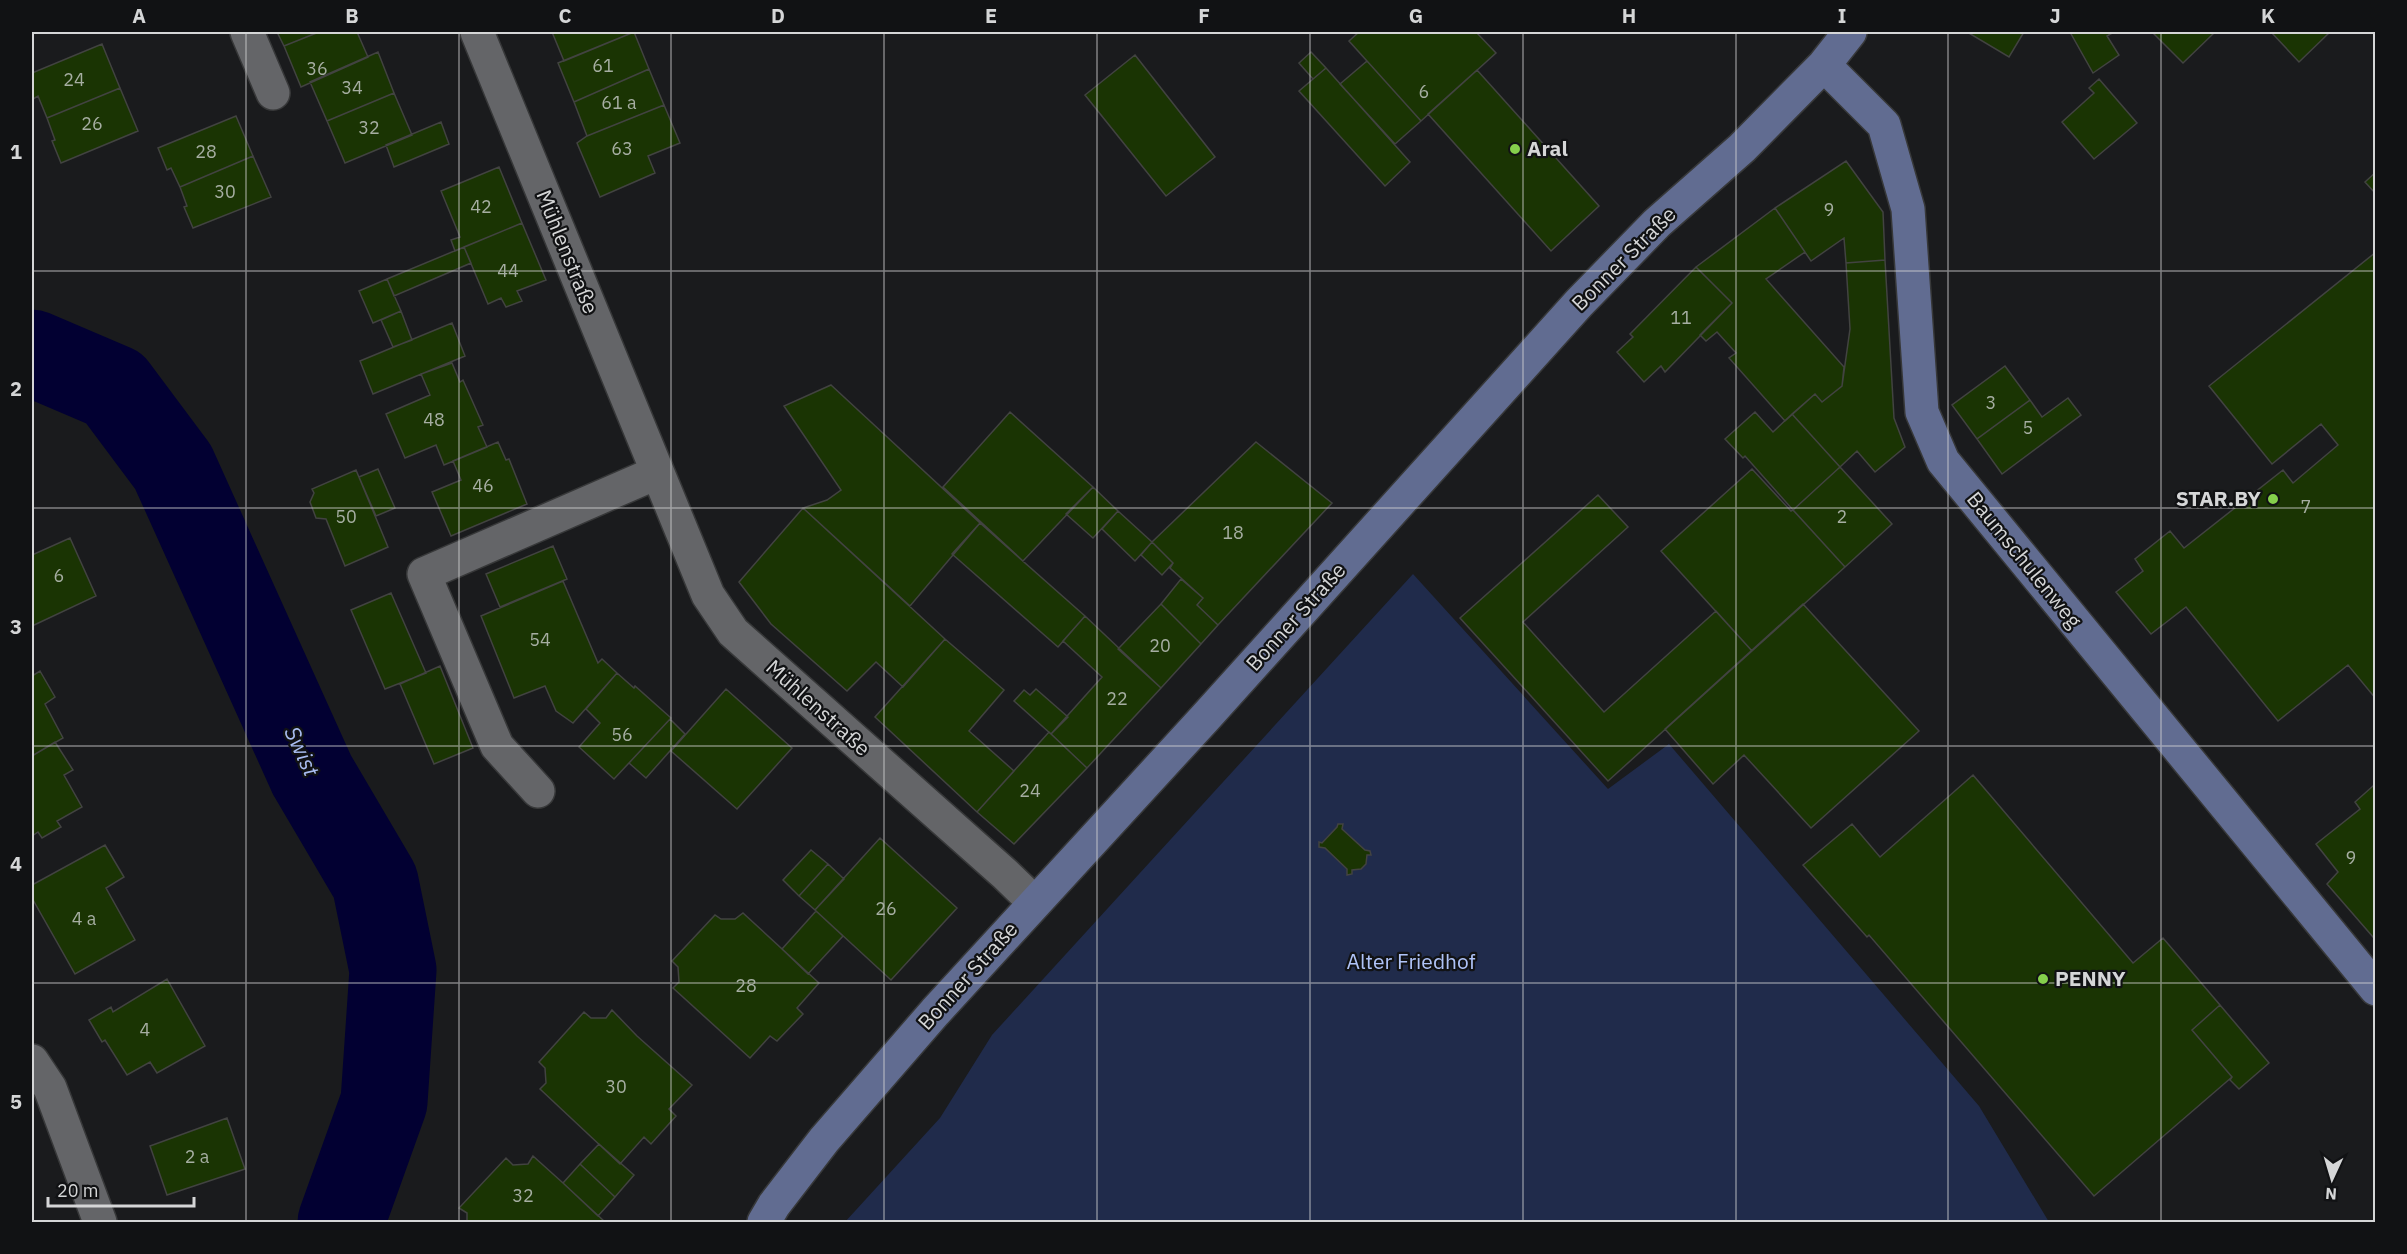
<svg xmlns="http://www.w3.org/2000/svg" width="2407" height="1254" viewBox="0 0 2407 1254" font-family="'IBM Plex Sans',sans-serif">
  <rect width="100%" height="100%" fill="#1a1b1d"/>
  <path fill="#202b4b" d="M1413,574L1608,789L1669,744L1979,1106L2049,1222H845L940,1118L992,1035Z"/>
  <g fill="none" stroke-linecap="round" stroke-linejoin="round">
    <path stroke="#020032" stroke-width="87" d="M32,353L114,388L173,467L312,775L375,882L393,970L384,1102L341,1222"/>
  </g>
  <path fill="#1a3403" stroke="#424341" stroke-width="1.5" d="M277,32H319L284,46Z
    M319,32H357L368,57L301,87L284,46Z
    M552,32H634L564,61Z
    M634,32L649,69L574,102L558,63Z
    M1359,32H1476L1496,53L1421,121L1349,41Z
    M1967,32H2024L2009,57Z
    M2070,32H2114L2107,36L2119,55L2093,73Z
    M2152,32H2215L2183,63Z
    M2271,32H2330L2299,62Z
    M102,44L120,88L47,118L38,96L33,99L32,95V73Z
    M378,52L394,93L327,121L310,82Z
    M1311,52L1326,68L1313,79L1299,63Z
    M1135,55L1215,157L1166,196L1085,95Z
    M1367,61L1421,121L1395,144L1340,84Z
    M1326,68L1410,162L1385,186L1299,91Z
    M649,69L664,105L587,136L574,102Z
    M1477,70L1599,206L1551,251L1428,114Z
    M2099,79L2137,123L2094,159L2062,122L2094,93L2089,88Z
    M120,88L138,131L61,163L52,141L55,140L47,118Z
    M394,93L412,135L345,163L327,121Z
    M664,105L680,143L648,156L655,173L600,197L577,143L587,136Z
    M236,116L253,156L180,187L171,168L167,170L158,148Z
    M441,122L449,144L394,167L386,145Z
    M253,156L271,197L193,228L184,207L187,206L180,187Z
    M1846,161L1883,212L1885,260L1846,263L1844,238L1811,261L1775,208Z
    M499,167L522,223L455,251L451,240L460,237L441,191Z
    M2376,172V194L2365,182Z
    M1775,208L1805,252L1766,279L1844,367L1842,386L1822,402L1815,394L1785,421L1729,358L1736,353L1717,332L1706,341L1700,335L1732,303L1696,267Z
    M522,223L546,280L517,291L522,301L506,307L501,298L488,304L464,247Z
    M464,247L471,263L394,296L387,279Z
    M2376,252V699L2348,665L2278,721L2186,607L2151,634L2116,592L2143,571L2135,559L2170,531L2184,548L2283,470L2293,483L2338,445L2321,424L2272,464L2209,386Z
    M1885,260L1894,418L1905,447L1875,472L1857,451L1840,467L1792,414L1815,394L1822,402L1842,386L1850,329L1846,263Z
    M1696,267L1732,303L1665,372L1661,366L1644,382L1617,352L1633,337L1630,334Z
    M387,279L401,311L373,323L359,291Z
    M401,311L412,340L393,347L381,320Z
    M452,323L465,356L373,394L360,361Z
    M452,363L460,382L463,380L483,425L478,427L487,447L444,465L436,445L405,458L386,414L430,395L421,374Z
    M2005,366L2030,400L1977,439L1952,405Z
    M831,385L980,523L910,606L803,508L827,500L841,490L784,406Z
    M2068,398L2081,415L2002,474L1977,439L2030,400L2042,417Z
    M1010,412L1093,487L1023,561L943,487Z
    M1755,412L1773,432L1792,414L1840,467L1793,510L1745,456L1743,458L1725,439Z
    M498,442L506,460L509,459L527,504L451,536L432,492L461,480L453,461Z
    M1256,442L1332,503L1218,625L1197,605L1203,598L1170,568L1173,563L1152,542Z
    M1840,467L1892,524L1845,567L1793,510Z
    M378,469L395,508L376,516L359,477Z
    M1752,469L1791,511L1793,510L1845,567L1752,651L1661,551Z
    M356,470L388,547L345,566L326,519L316,518L310,502L314,493L312,489Z
    M1093,487L1118,511L1093,538L1066,514Z
    M1598,495L1628,527L1523,622L1604,712L1716,611L1752,651L1608,781L1460,618Z
    M803,508L945,639L903,687L876,662L847,691L771,624L739,582Z
    M1118,511L1152,542L1135,561L1102,529Z
    M980,523L1085,616L1058,647L952,554Z
    M70,538L96,596L32,626V555Z
    M1152,542L1173,563L1162,575L1141,555Z
    M553,546L567,579L500,607L486,574Z
    M1181,579L1203,598L1197,605L1218,625L1201,644L1161,604Z
    M563,581L598,663L602,659L617,673L573,723L556,711L545,686L514,698L481,616Z
    M391,593L426,673L385,689L351,610Z
    M1161,604L1201,644L1161,688L1118,649Z
    M1803,604L1919,731L1811,828L1744,755L1713,784L1665,729Z
    M1085,616L1161,688L1087,768L1051,734L1102,677L1063,641Z
    M945,639L1004,690L969,731L1014,771L977,812L875,717Z
    M440,666L473,748L434,764L400,684Z
    M40,671L55,697L45,704L63,738L32,756V676Z
    M617,673L634,688L635,686L671,718L614,779L579,747L600,723L586,709Z
    M726,689L792,748L737,809L671,751Z
    M1036,689L1068,717L1051,734L1014,701L1024,690L1030,695Z
    M670,719L685,734L646,778L629,763Z
    M1049,732L1087,768L1014,844L977,812Z
    M55,742L73,770L64,775L82,807L57,821L61,827L42,838L38,832L32,836V756Z
    M1973,775L2133,963L2163,938L2220,1005L2192,1030L2232,1077L2094,1196L1869,935L1867,937L1803,865L1852,824L1880,857Z
    M2373,786L2376,789V935L2373,937L2327,884L2338,872L2316,844L2360,809L2355,802Z
    M1338,824H1343L1342,829L1365,850L1370,851L1371,855H1367L1366,864L1361,869L1352,870V874L1347,875V869L1325,848L1319,847V842L1322,843L1337,827Z
    M880,838L957,908L891,980L815,910Z
    M105,845L124,877L106,888L135,940L75,974L32,898V885Z
    M811,850L828,864L799,896L783,880Z
    M828,864L844,879L815,910L799,896Z
    M816,911L843,936L808,974L782,949Z
    M743,913L819,983L797,1008L803,1014L777,1041L770,1036L750,1058L673,988L679,982L678,967L672,961L715,915L721,919H735Z
    M167,979L205,1046L157,1073L150,1062L127,1075L105,1040L102,1042L89,1020L111,1007L113,1012Z
    M2220,1005L2269,1063L2239,1089L2230,1080L2232,1077L2192,1030Z
    M612,1010L637,1036L692,1085L669,1109L676,1116L651,1144L644,1137L620,1164L540,1089L546,1083L545,1068L539,1062L584,1012L591,1018H606Z
    M227,1118L245,1169L167,1195L150,1146Z
    M599,1144L634,1175L615,1197L580,1164Z
    M533,1156L563,1183L605,1222H467V1213L459,1208L506,1158L513,1165L528,1164Z
    M580,1164L615,1197L598,1216L563,1183Z"/>
  <g fill="none" stroke-linecap="round" stroke-linejoin="round">
    <g stroke="#373839" stroke-width="36">
      <path id="street" d="M247,32L273,93
        M477,32L708,595L733,632L1005,874L1034,902
        M538,791L497,746L424,574L656,473
        M32,1061L50,1088L100,1222"/>
    </g>
    <g stroke="#373839" stroke-width="36">
      <path id="secondary" d="M1824,65L1884,125L1908,209L1922,412L1943,461L2376,989
        M764,1222L774,1205L824,1140L935,1012L1205,718L1579,303L1657,223L1742,148L1824,65L1850,32"/>
    </g>
    <use href="#street" stroke="#646568" stroke-width="33"/>
    <use href="#secondary" stroke="#616c91" stroke-width="33"/>
  </g>
  <path fill="none" stroke="#d5d6d7" stroke-width="1.5" stroke-opacity="0.55" d="M246,32V1222M459,32V1222M671,32V1222M884,32V1222M1097,32V1222M1310,32V1222M1523,32V1222M1736,32V1222M1948,32V1222M2161,32V1222M32,271H2376M32,508H2376M32,746H2376M32,983H2376"/>
  <g fill="#85cf4c" stroke="#111214" stroke-width="2">
    <circle cx="1515" cy="149" r="6"/>
    <circle cx="2273" cy="499" r="6"/>
    <circle cx="2043" cy="979" r="6"/>
  </g>
  <g text-anchor="middle" stroke-width="4.5" stroke-linejoin="round" paint-order="stroke">
    <g font-size="18" fill="#a6aea2">
      <text x="603" y="72">61</text>
      <text x="317" y="75">36</text>
      <text x="74" y="86">24</text>
      <text x="352" y="94">34</text>
      <text x="1424" y="98">6</text>
      <text x="619" y="109">61 a</text>
      <text x="92" y="130">26</text>
      <text x="369" y="134">32</text>
      <text x="622" y="155">63</text>
      <text x="206" y="158">28</text>
      <text x="225" y="198">30</text>
      <text x="481" y="213">42</text>
      <text x="1829" y="216">9</text>
      <text x="508" y="277">44</text>
      <text x="1681" y="324">11</text>
      <text x="1991" y="409">3</text>
      <text x="434" y="426">48</text>
      <text x="2028" y="434">5</text>
      <text x="483" y="492">46</text>
      <text x="2306" y="513">7</text>
      <text x="346" y="523">50</text>
      <text x="1842" y="523">2</text>
      <text x="1233" y="539">18</text>
      <text x="59" y="582">6</text>
      <text x="540" y="646">54</text>
      <text x="1160" y="652">20</text>
      <text x="1117" y="705">22</text>
      <text x="622" y="741">56</text>
      <text x="1030" y="797">24</text>
      <text x="2351" y="864">9</text>
      <text x="886" y="915">26</text>
      <text x="84" y="925">4 a</text>
      <text x="746" y="992">28</text>
      <text x="145" y="1036">4</text>
      <text x="616" y="1093">30</text>
      <text x="197" y="1163">2 a</text>
      <text x="523" y="1202">32</text>
    </g>
    <g font-size="21" font-weight="bold" fill="#d5d6d7" stroke="#111214" text-anchor="start">
      <text x="1527" y="156">Aral</text>
      <text x="2261" y="506" text-anchor="end">STAR.BY</text>
      <text x="2055" y="986">PENNY</text>
    </g>
    <g font-size="21" fill="#d5d6d7" stroke="#111214">
      <text transform="translate(567 252) rotate(68)" y="7">Mühlenstraße</text>
      <text transform="translate(1624 259) rotate(-45)" y="7">Bonner Straße</text>
      <text transform="translate(2024 560) rotate(51)" y="7">Baumschulenweg</text>
      <text transform="translate(1296 617) rotate(-48)" y="7">Bonner Straße</text>
      <text transform="translate(818 708) rotate(42)" y="7">Mühlenstraße</text>
      <text transform="translate(968 976) rotate(-48)" y="7">Bonner Straße</text>
    </g>
    <g font-size="21" fill="#afc3f7" stroke="#111214">
      <text x="1411" y="969">Alter Friedhof</text>
    </g>
    <g font-size="22" font-style="italic" fill="#a9bdf1" stroke="#111214">
      <text transform="translate(302 751) rotate(65)" y="8">Swist</text>
    </g>
  </g>
  <rect width="2407" height="1254" fill="none" stroke="#111214" stroke-width="66"/>
  <g transform="translate(2332 1179) rotate(184)" stroke="#111214" stroke-width="4.5" paint-order="stroke">
  <path d="M0-4.5L10 22L0 15L-10 22Z" fill="#d5d6d7"/>
  <text y="-9" font-size="16" font-weight="bold" text-anchor="middle" fill="#d5d6d7">N</text>
  </g>
  <path d="M48 1197v9h146v-9" fill="none" stroke="#d5d6d7" stroke-width="3"/>
  <text x="57" y="1197" font-size="18" fill="#d5d6d7" stroke="#111214" stroke-width="4.5" paint-order="stroke">20 m</text>
  <rect x="33" y="33" width="2341" height="1188" fill="none" stroke="#d5d6d7" stroke-width="2"/>
  <g font-size="20" text-anchor="middle" font-weight="bold" fill="#d5d6d7">
    <text x="139" y="23">A</text>
    <text x="352" y="23">B</text>
    <text x="565" y="23">C</text>
    <text x="778" y="23">D</text>
    <text x="991" y="23">E</text>
    <text x="1204" y="23">F</text>
    <text x="1416" y="23">G</text>
    <text x="1629" y="23">H</text>
    <text x="1842" y="23">I</text>
    <text x="2055" y="23">J</text>
    <text x="2268" y="23">K</text>
    <text x="16" y="159">1</text>
    <text x="16" y="396">2</text>
    <text x="16" y="634">3</text>
    <text x="16" y="871">4</text>
    <text x="16" y="1109">5</text>
  </g>
</svg>
